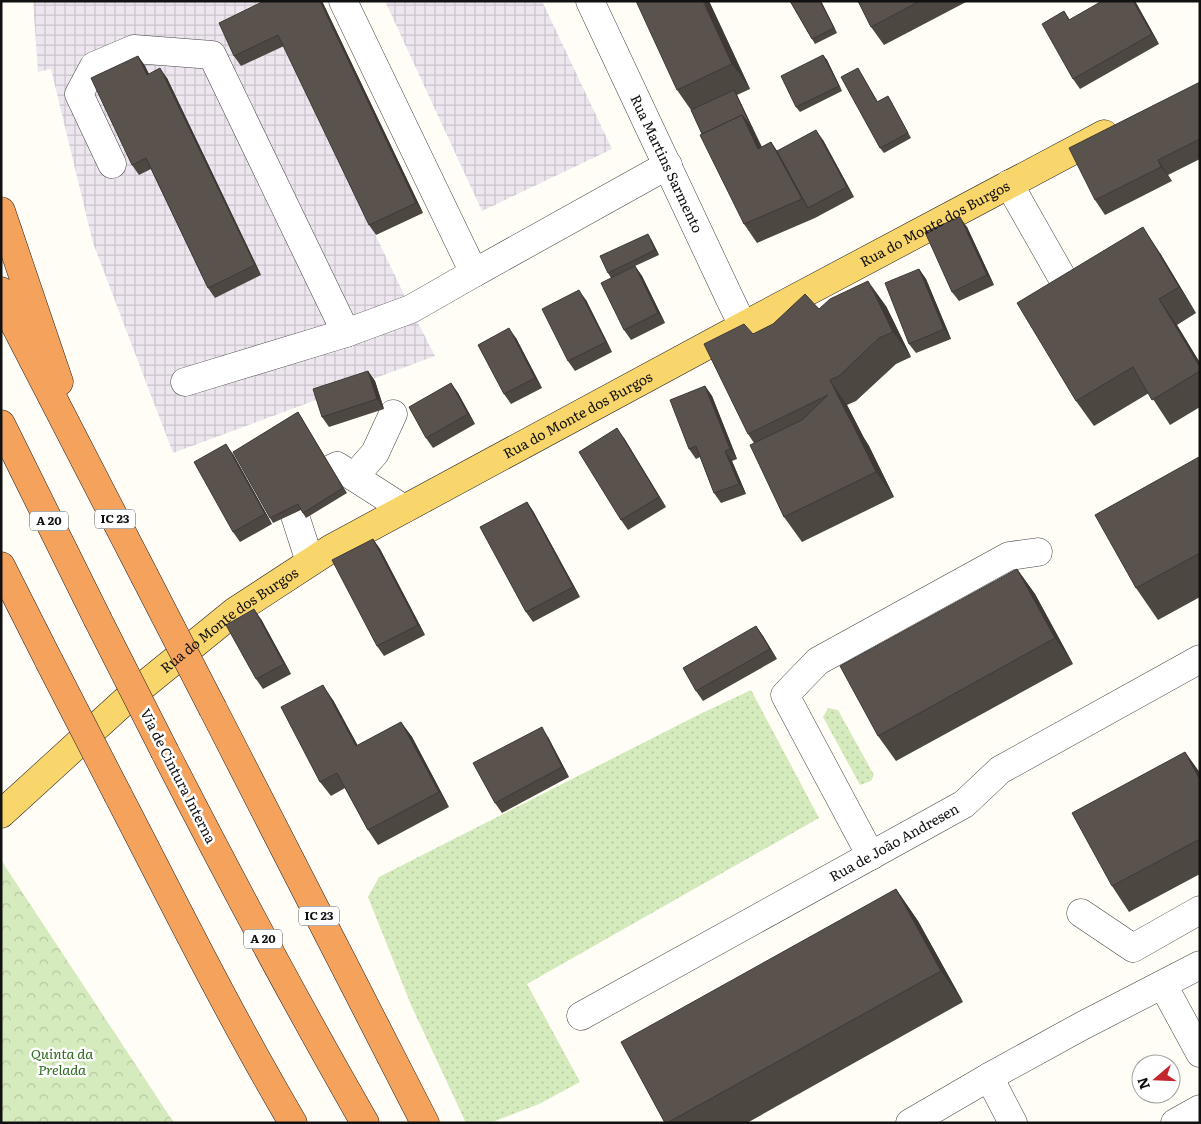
<svg xmlns="http://www.w3.org/2000/svg" width="1201" height="1124" viewBox="0 0 1201 1124" font-family="Literata,serif">
  <defs>
    <pattern id="industrial-grid" width="8" height="8" patternUnits="userSpaceOnUse" patternTransform="scale(1.25)"><rect width="8" height="8" fill="#eee6ef"/><path d="M0 4h8M4 0v8" fill="none" stroke="#cbc4cc"/></pattern>
    <pattern id="grass-dots" width="8" height="8" patternUnits="userSpaceOnUse" patternTransform="scale(1.25)"><rect width="8" height="8" fill="#d5ebbd"/><path d="M2 2h.1M6 6h.1" fill="none" stroke="#b6c8a1" stroke-width="1.8" stroke-linecap="round"/></pattern>
    <pattern id="park-crowns" width="20" height="18" patternUnits="userSpaceOnUse" patternTransform="scale(1.25)"><rect width="20" height="18" fill="#d5ebbd"/><path d="M2 6a3 3 0 1 1 6 0M12 15a3 3 0 1 1 6 0" fill="none" stroke="#b6c8a1"/></pattern>
  </defs>
  <rect width="100%" height="100%" fill="#fffdf5"/>
  <path fill="url(#industrial-grid)" d="M33,1H263L411,309L435,356L173,453L93,243L51,69L38,72Z
    M385,1H542L612,149L482,211Z"/>
  <path fill="url(#grass-dots)" d="M751,690L819,818L527,984L580,1082L539,1104L490,1123H466L411,1005L368,897L379,877L698,715Z
    M828,708L838,710L874,775L871,781L860,785L823,717Z"/>
  <path fill="url(#park-crowns)" d="M1,860L174,1123H1Z"/>
  <g fill="none" stroke-linecap="round" stroke-linejoin="round">
    <g stroke="#444" stroke-width="29">
      <g id="minor">
        <path d="M343,1L474,273L668,165"/>
        <path id="s1" d="M590,1L729,297L743,326"/>
        <path d="M112,164L79,94L94,66L134,49L212,55L346,333"/>
        <path d="M1009,184L1080,309"/>
        <path d="M185,382L346,333L411,309L474,273"/>
        <path d="M354,477L375,453L393,414"/>
        <path d="M310,562L287,491L337,466L404,509"/>
        <path d="M871,856L785,695L818,661L1009,556L1038,552"/>
        <path d="M1081,913L1133,948L1200,910"/>
        <path d="M1163,985L1200,1053"/>
        <path id="s2" d="M581,1016L964,804L1000,770L1200,659"/>
        <path d="M989,1077L1013,1123"/>
        <path d="M910,1123L989,1077L1080,1027L1200,965"/>
        <path d="M1175,1123L1200,1109"/>
      </g>
    </g>
    <g stroke="#222" stroke-width="29">
      <g id="major">
        <path id="s3" d="M1,814L127,699L234,612L332,548L743,326L1104,134"/>
      </g>
    </g>
    <g stroke="#222" stroke-width="29">
      <path id="highway" d="M1,211L59,382
        M1,291L13,321L144,575
        M1,424L97,618
        M1,566L49,661
        M213,709L425,1123
        M165,752C229,877 295,1001 365,1123
        M118,795C175,905 230,1016 293,1123"/>
    </g>
    <use href="#minor" stroke="#fff" stroke-width="28"/>
    <use href="#major" stroke="#f9d66b" stroke-width="28"/>
    <use href="#highway" stroke="#f5a25d" stroke-width="28"/>
    <g stroke="#222" stroke-width="29" stroke-linecap="butt">
      <path id="highway-bridge" d="M144,575L213,709
        M97,618L165,752
        M49,661L118,795"/>
    </g>
    <use href="#highway-bridge" stroke="#f5a25d" stroke-width="28"/>
  </g>
  <path fill="#4d4742" d="M264,1H322L423,213L376,235L369,225L284,46L241,66L234,56Z
    M709,1L750,89L737,95L762,147L771,142L777,151L823,140L854,197L815,218L757,243L744,224L691,110L677,90Z
    M790,1H821L837,33L815,44Z
    M858,1H968L884,45L871,27Z
    M1135,1L1159,44L1080,89L1073,79L1064,11L1070,20Z
    M823,55L827,60L842,91L800,112L796,107Z
    M138,56L145,66L149,74L167,78L261,275L215,298L208,288L151,169L139,175L132,165Z
    M861,73L878,102L891,101L911,138L884,153L880,148Z
    M1200,82V159L1168,175L1172,181L1105,215L1095,200Z
    M967,227L994,285L959,301L952,292Z
    M651,239L659,255L635,266L642,276L665,323L631,340L624,330L611,278L608,273Z
    M1160,253L1196,313L1177,325L1200,363V407L1170,425L1149,393L1094,426L1076,401Z
    M919,269L926,279L951,339L916,353L909,344Z
    M586,300L612,352L575,371L568,361Z
    M886,306L911,357L896,364L856,401L847,405L864,438L869,446L894,497L802,542L784,517L754,443L748,434L753,334L819,309Z
    M516,338L542,388L511,404L504,394Z
    M368,371L375,381L384,409L329,427L322,417Z
    M451,383L458,393L475,424L433,448L426,438Z
    M705,386L712,396L737,459L732,461L746,494L721,503L714,493L700,457L696,459L689,449Z
    M298,412L347,493L306,518L301,510L273,523L270,518Z
    M624,438L666,507L628,530L621,520Z
    M233,454L272,524L240,542L233,532Z
    M1200,459V597L1158,620L1136,588Z
    M527,502L533,511L580,597L533,622L526,612Z
    M373,539L380,549L425,635L384,656L377,646Z
    M1017,569L1035,594L1073,664L896,761L878,736Z
    M261,619L291,674L263,689L256,679Z
    M756,626L763,636L777,659L703,701L696,691Z
    M333,700L358,746L401,722L412,737L449,807L378,845L368,830L345,788L331,796L320,782Z
    M548,737L569,777L502,813L495,803Z
    M1185,752L1200,773V874L1129,912L1112,886Z
    M896,889L918,921L963,1002L747,1123H665Z"/>
  <path fill="#3f3936" d="M320,1H322L423,213L416,203Z
    M703,1H709L750,89L732,64Z
    M820,1H821L837,33L834,28Z
    M1133,1H1135L1159,44L1152,34Z
    M823,55L827,60L842,91L839,86Z
    M138,56L145,66L154,85L147,75Z
    M160,68L167,78L261,275L255,265Z
    M734,90L737,95L771,168L758,149L742,115Z
    M816,130L823,140L854,197L847,187Z
    M771,142L784,161L808,208L802,199Z
    M1158,160L1172,181L1161,167Z
    M960,217L967,227L994,285L987,275Z
    M1143,227L1160,253L1196,313L1179,287Z
    M648,234L651,239L659,255L655,250Z
    M635,266L642,276L665,323L658,313Z
    M919,269L926,279L951,339L944,329Z
    M868,281L886,306L911,357L893,332Z
    M579,290L586,300L612,352L606,342Z
    M1159,299L1177,325L1200,363V367Z
    M509,328L516,338L542,388L535,378Z
    M368,371L375,381L384,409L377,399Z
    M830,380L847,405L864,438L869,446L894,497L876,472Z
    M451,383L458,393L475,424L468,414Z
    M705,386L712,396L737,459L730,449Z
    M617,428L624,438L666,507L659,497Z
    M226,444L233,454L272,524L265,514Z
    M725,451L732,461L746,494L739,484Z
    M527,502L533,511L580,597L573,587Z
    M373,539L380,549L425,635L418,625Z
    M1017,569L1035,594L1073,664L1055,638Z
    M254,609L261,619L291,674L284,664Z
    M756,626L763,636L777,659L770,649Z
    M323,685L333,700L366,761L356,746Z
    M401,722L412,737L449,807L439,792Z
    M542,727L548,737L569,777L562,767Z
    M1185,752L1200,773V780Z
    M896,889L918,921L963,1002L941,971Z"/>
  <path fill="#5a524d" stroke="#3f3936" d="M264,1H320L416,203L369,225L278,35L234,56L219,23Z
    M636,1H703L732,64L677,90Z
    M790,1H820L834,28L812,39Z
    M858,1H920L871,27Z
    M1102,1H1133L1152,34L1073,79L1042,24L1064,11L1069,20Z
    M823,55L839,86L796,107L781,76Z
    M138,56L147,75L160,68L255,265L208,288L146,158L132,165L91,78Z
    M858,68L877,102L888,96L908,133L880,148L841,77Z
    M1200,82V139L1158,160L1161,167L1095,200L1069,148Z
    M734,90L752,128L742,115L702,134L691,110Z
    M742,115L758,149L771,142L802,199L744,224L700,135Z
    M816,130L847,187L808,208L777,151Z
    M960,217L987,275L952,292L925,232Z
    M1143,227L1179,287L1159,299L1200,367V371L1152,400L1133,367L1076,401L1017,303Z
    M648,234L655,250L608,273L600,256Z
    M635,266L658,313L624,330L601,283Z
    M919,269L944,329L909,344L885,283Z
    M868,281L893,332L879,338L839,376L830,380L848,416L851,421L876,472L784,517L750,445L802,420L828,395L748,434L704,344L744,324L753,334L773,324L805,294L819,309L830,299Z
    M579,290L606,342L568,361L542,309Z
    M509,328L535,378L504,394L478,345Z
    M368,371L377,399L322,417L313,389Z
    M451,383L468,414L426,438L409,407Z
    M705,386L730,449L725,451L739,484L714,493L696,446L689,449L670,400Z
    M298,412L343,488L303,513L298,504L270,518L233,452Z
    M617,428L659,497L621,520L579,452Z
    M226,444L265,514L233,532L194,462Z
    M1199,457L1200,460V553L1136,588L1095,515Z
    M527,502L573,587L526,612L480,527Z
    M373,539L418,625L377,646L332,560Z
    M1017,569L1055,638L878,736L840,666Z
    M254,609L284,664L256,679L226,625Z
    M756,626L770,649L696,691L683,668Z
    M323,685L356,746L401,722L439,792L368,830L337,773L320,782L281,707Z
    M542,727L562,767L495,803L473,763Z
    M1185,752L1200,780V839L1112,886L1072,813Z
    M896,889L941,971L667,1123H665L621,1042Z"/>
  <g text-anchor="middle" stroke-width="5" stroke-linejoin="round" paint-order="stroke">
    <g fill="#fff" stroke="#585858" stroke-width="1">
      <rect x="95" y="509.5" width="40" height="19" rx="4"/>
      <rect x="30" y="511.5" width="38" height="19" rx="4"/>
      <rect x="299" y="906.5" width="40" height="19" rx="4"/>
      <rect x="244" y="929.5" width="38" height="19" rx="4"/>
    </g>
    <g font-size="12" font-weight="bold" fill="#111">
      <text x="115" y="523">IC 23</text>
      <text x="49" y="525">A 20</text>
      <text x="319" y="920">IC 23</text>
      <text x="263" y="943">A 20</text>
    </g>
    <g font-size="14" fill="#111" stroke="#fff">
      <text dy="5" stroke="none"><textPath href="#s1" startOffset="180">Rua Martins Sarmento</textPath></text>
      <text dy="5" stroke="none"><textPath href="#s3" startOffset="1110">Rua do Monte dos Burgos</textPath></text>
      <text dy="5" stroke="none"><textPath href="#s3" startOffset="705">Rua do Monte dos Burgos</textPath></text>
      <text dy="5" stroke="none"><textPath href="#s3" startOffset="300">Rua do Monte dos Burgos</textPath></text>
      <text transform="translate(178 776) rotate(63)" y="5">Via de Cintura Interna</text>
      <text dy="5" stroke="none"><textPath href="#s2" startOffset="358">Rua de João Andresen</textPath></text>
    </g>
    <g font-size="14" font-style="italic" fill="#2f6b1f" stroke="#fff">
      <text x="62" y="1059">Quinta da<tspan x="62" dy="16">Prelada</tspan></text>
    </g>
  </g>
  <rect width="1201" height="1124" fill="none" stroke="#111111" stroke-width="5"/>
  <g transform="translate(1156 1079) rotate(251)"><circle r="24" fill="#ffffff" stroke="#a0a0a0"/>
  <path d="M0-4L9 19L0 12L-9 19Z" fill="#c4262e"/>
  <text y="-8" font-size="14" font-weight="bold" text-anchor="middle" fill="#111111">N</text>
  </g>
</svg>
